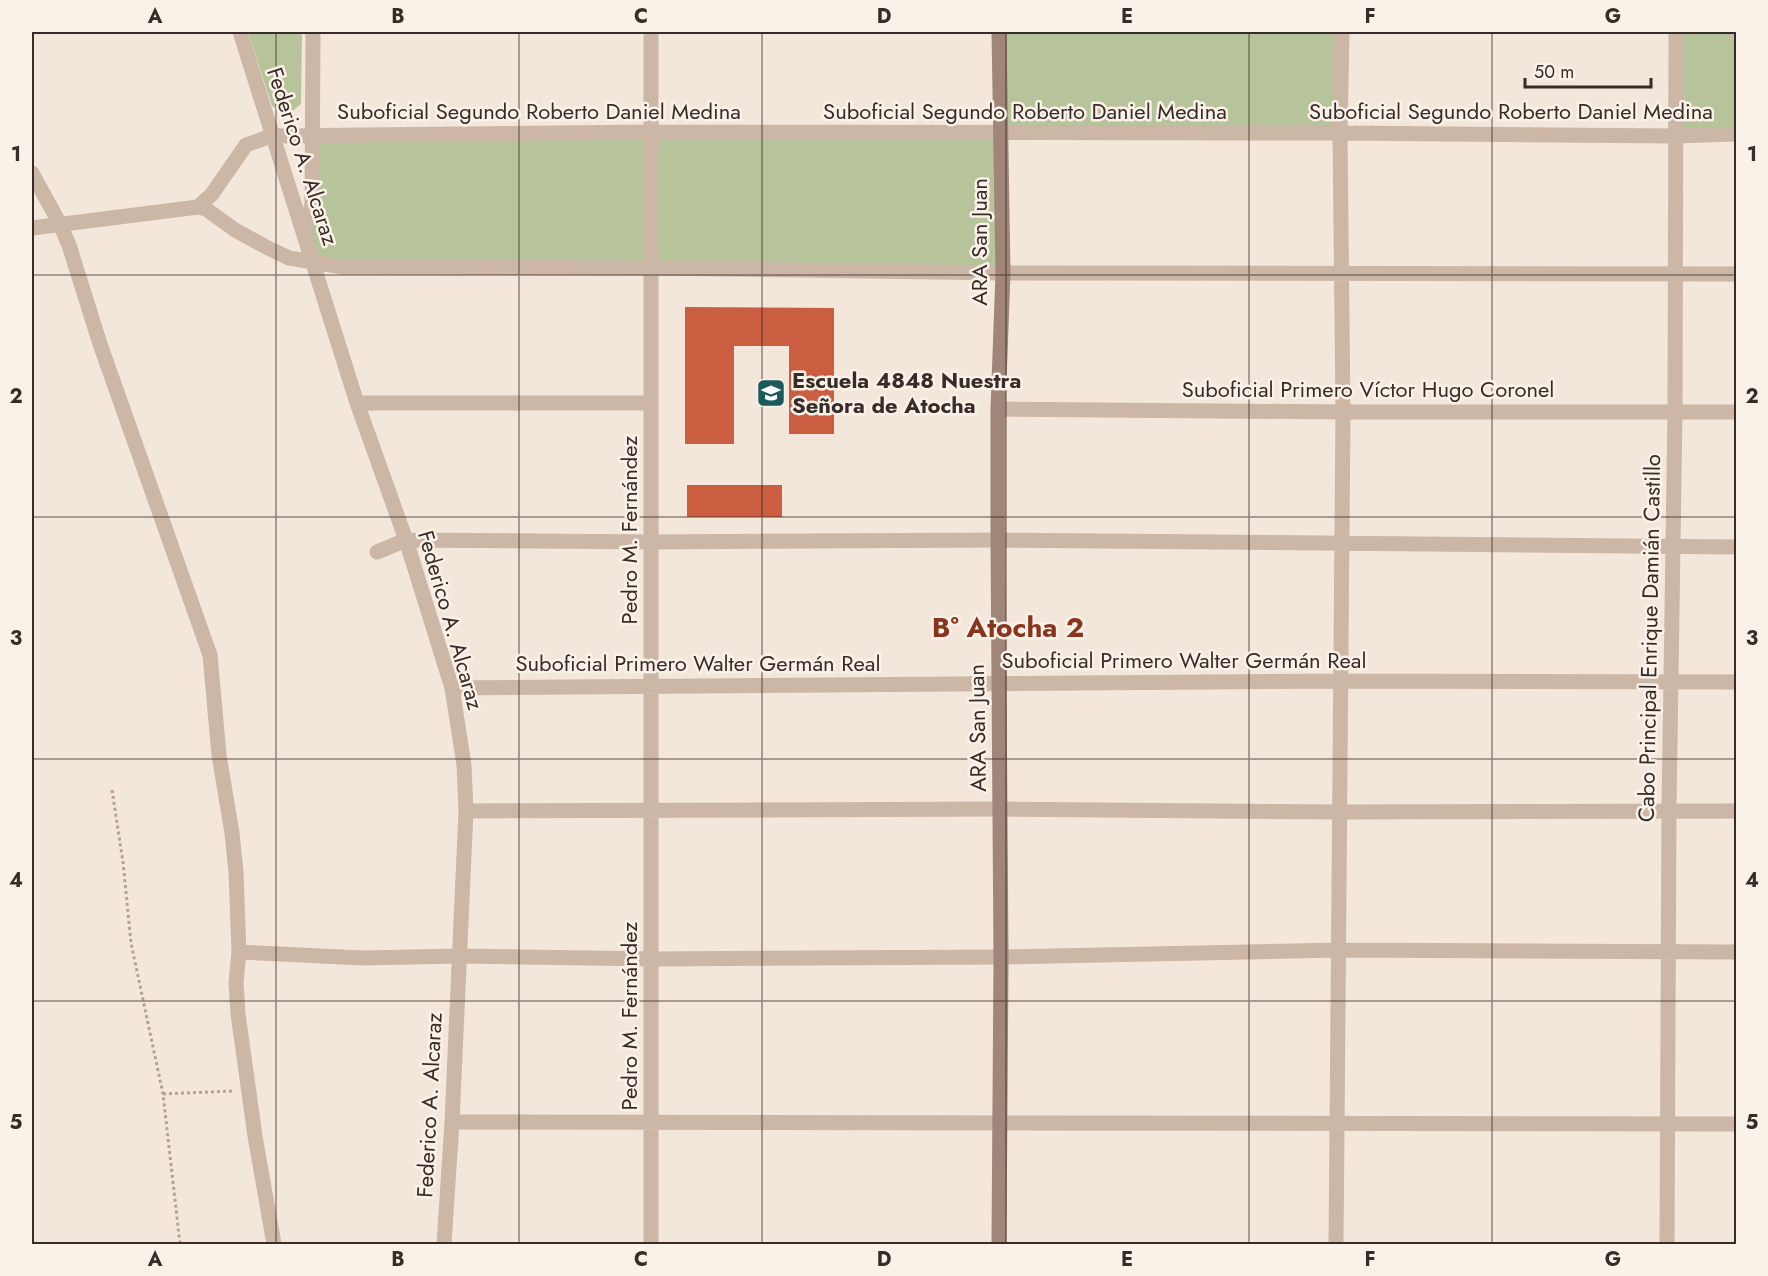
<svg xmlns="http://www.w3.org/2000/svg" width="1768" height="1276" viewBox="0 0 1768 1276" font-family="Jost,sans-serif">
  <rect width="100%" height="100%" fill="#f3e7db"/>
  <path fill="#b7c39a" d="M248,32H302L301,104L291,112H282L272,106Z
    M1000,32H1340L1339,131L1002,132Z
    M1676,32L1736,33V131L1675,136Z
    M1000,134L1003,273L312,261L303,232L314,136Z"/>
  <path fill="#cb5d41" d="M685,307L834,308V434H789V346H734V444H685Z
    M687,485H782V517H687Z"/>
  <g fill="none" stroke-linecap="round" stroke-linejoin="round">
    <path stroke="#b8a091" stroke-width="3" stroke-dasharray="3 3" stroke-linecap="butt" d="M112,790L123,862L131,943L163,1094L180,1244
      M163,1094L233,1091"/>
    <path stroke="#ccb6a6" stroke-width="15" d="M240,32L357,403L406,540L452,688L464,765L466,811L452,1122L444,1244
      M651,32V1244
      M1736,32V33
      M32,173L60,224L69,245L100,344L210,655L219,755L232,833L236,872L239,952L236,982L238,1014L255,1136L274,1244
      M198,207L212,194L246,145L271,136L651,132L1340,133L1675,136L1736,134
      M32,228L198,207L206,209L235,230L268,248L289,258L343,267L651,268L1003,273L1736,274
      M303,232L312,205L313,32
      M357,403H651
      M998,409L1343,412H1736
      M377,552L406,540L651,542L998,540L1736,547
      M452,688L1340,681L1736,682
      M466,811L1000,809L1339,812L1736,811
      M239,952L362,958L460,956L652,959L1001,957L1339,950L1736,952
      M452,1122L1736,1124
      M1336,1244L1343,412L1340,133L1342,32
      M1667,1244L1669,810L1675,412L1676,32"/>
    <path stroke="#a08578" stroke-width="15" d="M999,32L1003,273L998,409V540L1001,957L999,1244"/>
  </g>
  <path fill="none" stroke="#382c28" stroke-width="1.5" stroke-opacity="0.55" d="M276,32V1244M519,32V1244M762,32V1244M1006,32V1244M1249,32V1244M1492,32V1244M32,275H1736M32,517H1736M32,759H1736M32,1001H1736"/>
  <defs>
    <g id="school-square" transform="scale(1.5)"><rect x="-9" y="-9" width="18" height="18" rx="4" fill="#1b5a5b" stroke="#faf1e8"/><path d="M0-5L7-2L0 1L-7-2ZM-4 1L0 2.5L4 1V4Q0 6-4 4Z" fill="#fff"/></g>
  </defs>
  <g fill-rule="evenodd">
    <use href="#school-square" x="771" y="393"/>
  </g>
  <g text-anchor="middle" stroke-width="5" stroke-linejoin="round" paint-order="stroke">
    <g font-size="22" fill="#382c28" stroke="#faf1e8">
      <text x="539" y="119">Suboficial Segundo Roberto Daniel Medina</text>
      <text x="1025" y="119">Suboficial Segundo Roberto Daniel Medina</text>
      <text x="1511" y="119">Suboficial Segundo Roberto Daniel Medina</text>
      <text transform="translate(303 156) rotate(72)" y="8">Federico A. Alcaraz</text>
      <text transform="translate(979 242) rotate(-90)" y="8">ARA San Juan</text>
      <text x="1368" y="397">Suboficial Primero Víctor Hugo Coronel</text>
      <text transform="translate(629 530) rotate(-90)" y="8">Pedro M. Fernández</text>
      <text transform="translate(451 620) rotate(74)" y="8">Federico A. Alcaraz</text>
      <text transform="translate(1649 638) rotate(-89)" y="8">Cabo Principal Enrique Damián Castillo</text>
      <text x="1184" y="668">Suboficial Primero Walter Germán Real</text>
      <text x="698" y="671">Suboficial Primero Walter Germán Real</text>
      <text transform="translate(977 728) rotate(-91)" y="8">ARA San Juan</text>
      <text transform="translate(629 1016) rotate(-90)" y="8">Pedro M. Fernández</text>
      <text transform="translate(429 1105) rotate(-87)" y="8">Federico A. Alcaraz</text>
    </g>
    <g font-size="22" font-weight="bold" fill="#382c28" stroke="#faf1e8" text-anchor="start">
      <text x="792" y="388">Escuela 4848 Nuestra<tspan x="792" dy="25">Señora de Atocha</tspan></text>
    </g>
    <g font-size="28" font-weight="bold" fill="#8a331d" stroke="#faf1e8">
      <text x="1008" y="637">Bº Atocha 2</text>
    </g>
  </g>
  <rect width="1768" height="1276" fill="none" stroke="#faf1e8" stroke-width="66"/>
  <path d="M1525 78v9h126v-9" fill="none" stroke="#382c28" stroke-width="3"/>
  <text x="1534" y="78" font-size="18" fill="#382c28" stroke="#faf1e8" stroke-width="4.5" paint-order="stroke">50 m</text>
  <rect x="33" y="33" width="1702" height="1210" fill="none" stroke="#382c28" stroke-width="2"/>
  <g font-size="20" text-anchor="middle" font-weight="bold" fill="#382c28">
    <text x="155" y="23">A</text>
    <text x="398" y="23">B</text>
    <text x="641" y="23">C</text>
    <text x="884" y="23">D</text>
    <text x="1127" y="23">E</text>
    <text x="1370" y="23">F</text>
    <text x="1613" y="23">G</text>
    <text x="16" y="161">1</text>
    <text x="1752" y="161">1</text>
    <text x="16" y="403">2</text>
    <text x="1752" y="403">2</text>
    <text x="16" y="645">3</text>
    <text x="1752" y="645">3</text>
    <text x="16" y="887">4</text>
    <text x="1752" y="887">4</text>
    <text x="16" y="1129">5</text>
    <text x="1752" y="1129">5</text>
    <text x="155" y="1266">A</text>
    <text x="398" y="1266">B</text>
    <text x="641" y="1266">C</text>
    <text x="884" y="1266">D</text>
    <text x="1127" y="1266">E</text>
    <text x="1370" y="1266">F</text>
    <text x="1613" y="1266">G</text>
  </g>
</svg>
